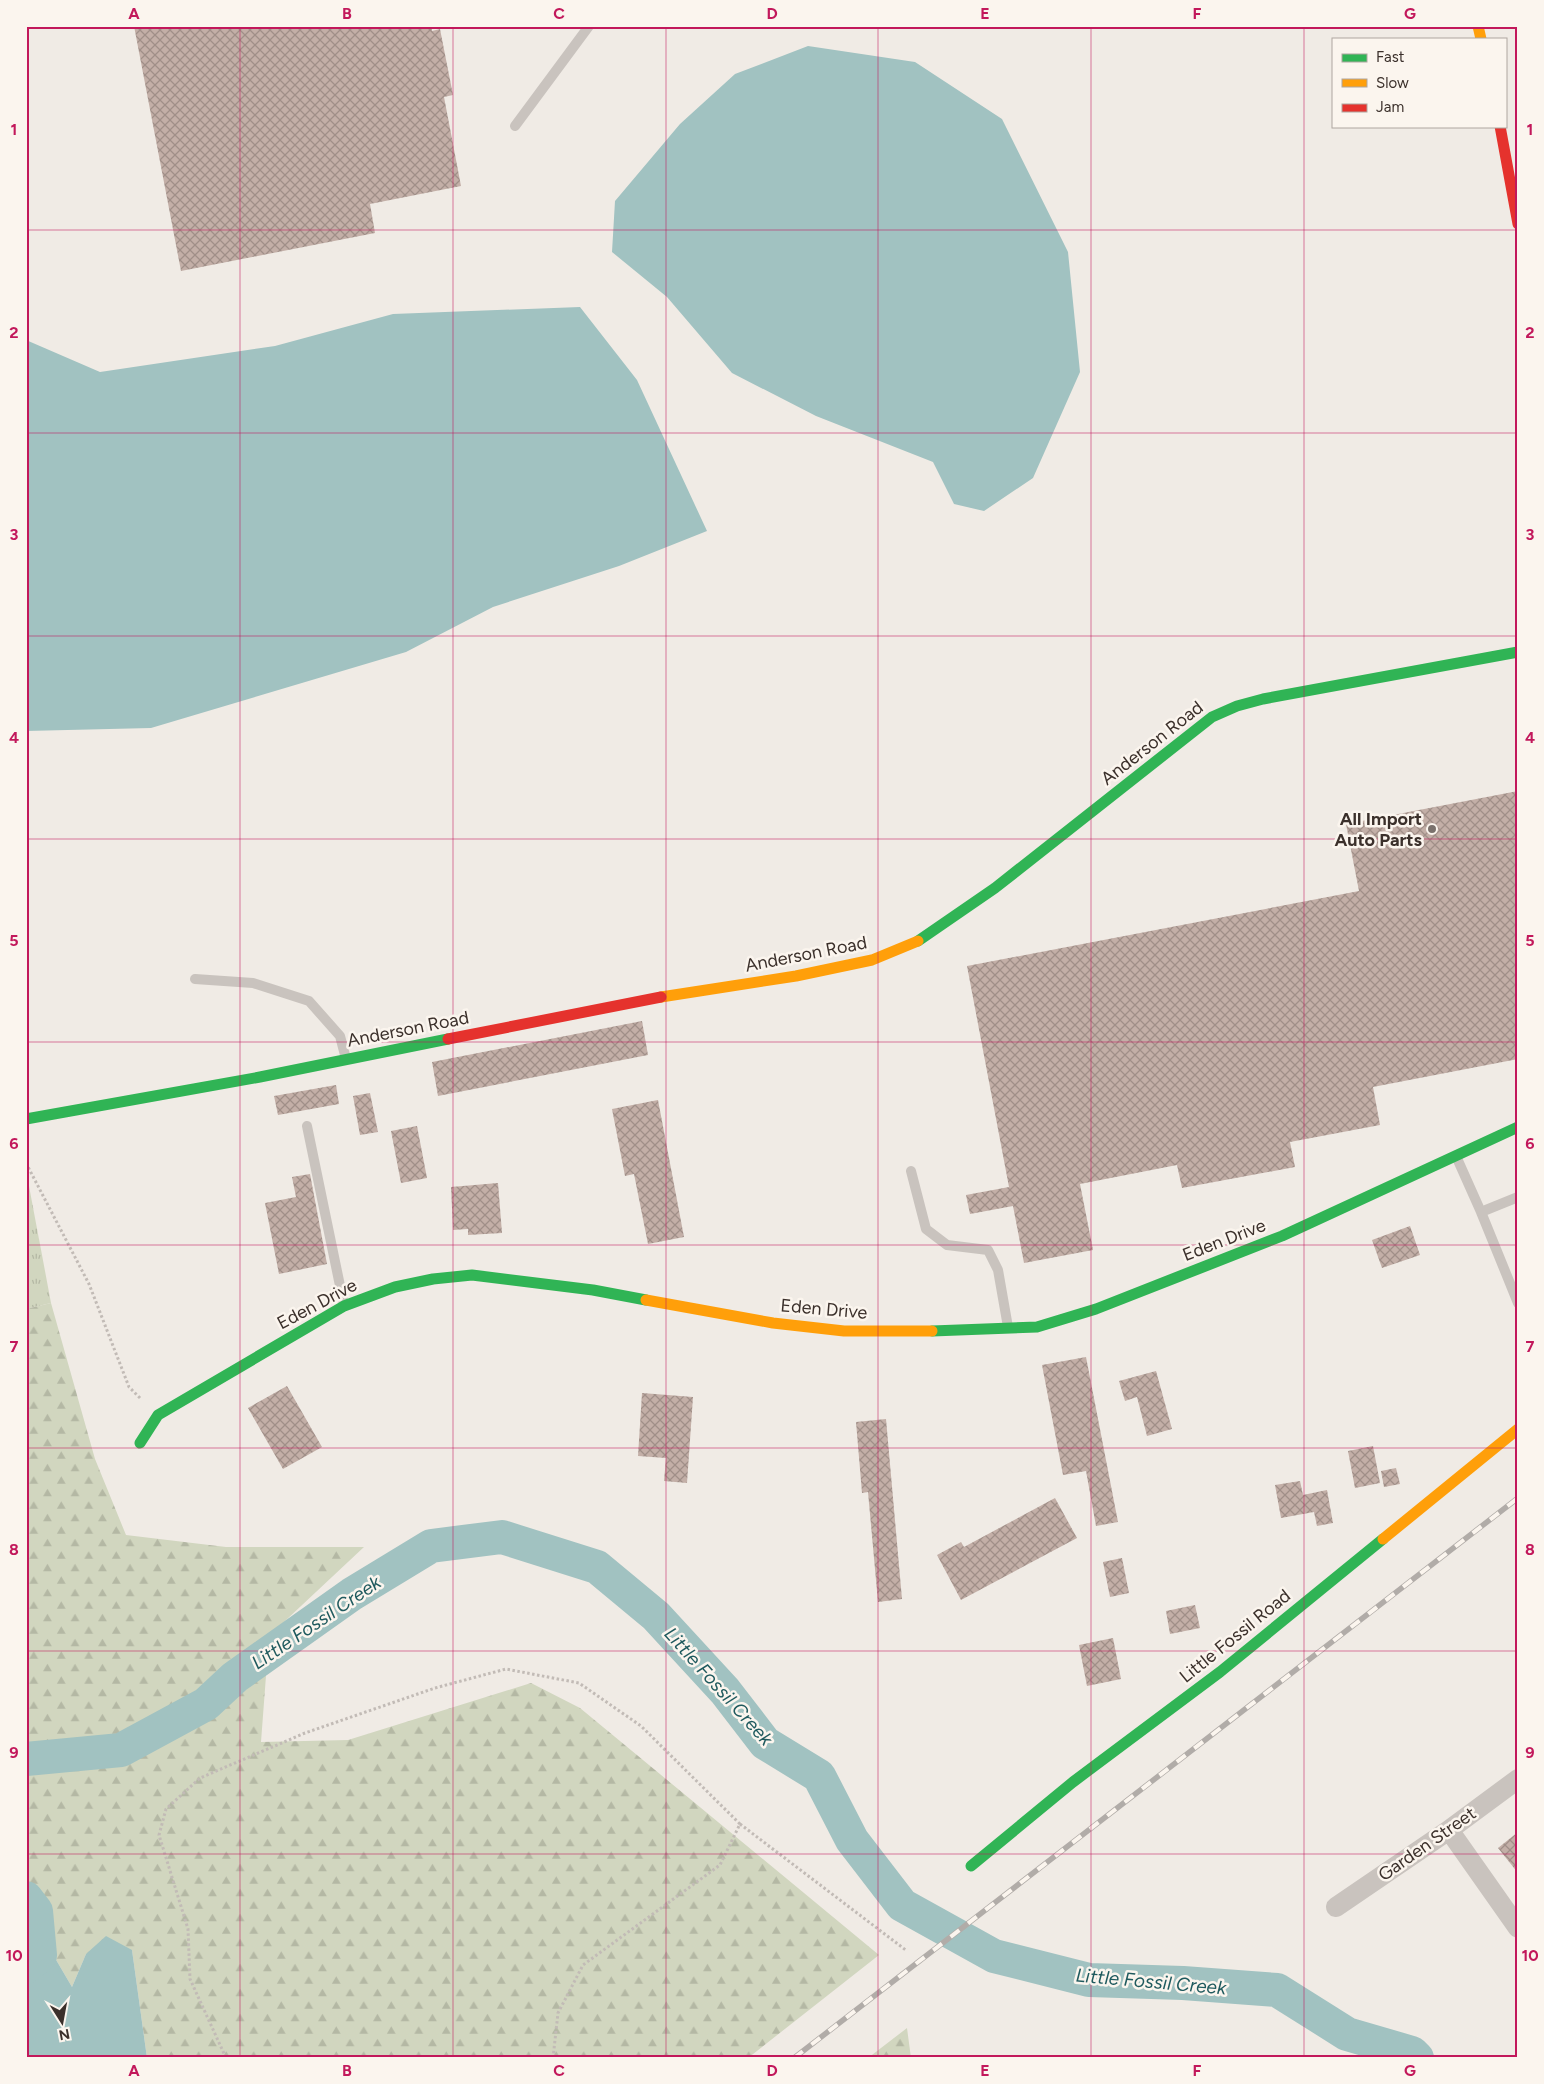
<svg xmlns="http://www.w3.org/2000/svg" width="1544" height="2084" viewBox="0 0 1544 2084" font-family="Figtree,sans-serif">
  <defs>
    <pattern id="grass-tufts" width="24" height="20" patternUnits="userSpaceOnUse" patternTransform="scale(1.25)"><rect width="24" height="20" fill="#d1d6bf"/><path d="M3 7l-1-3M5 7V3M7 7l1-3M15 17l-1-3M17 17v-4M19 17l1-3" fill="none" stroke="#b4b8a4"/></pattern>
    <pattern id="forest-firs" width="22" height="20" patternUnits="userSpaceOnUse" patternTransform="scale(1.25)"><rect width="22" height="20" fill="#d1d6bf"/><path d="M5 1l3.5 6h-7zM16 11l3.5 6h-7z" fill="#b4b8a4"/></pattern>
    <pattern id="building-cross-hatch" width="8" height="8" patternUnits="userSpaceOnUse" patternTransform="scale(1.25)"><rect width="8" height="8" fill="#c3afa7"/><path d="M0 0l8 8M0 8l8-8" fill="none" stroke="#a08f88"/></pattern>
  </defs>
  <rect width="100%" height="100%" fill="#f0ebe5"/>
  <path fill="url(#grass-tufts)" d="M26,1170L51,1303L26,1309Z"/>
  <path fill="url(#forest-firs)" d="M51,1303L95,1459L126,1535L226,1547H364L269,1636L261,1742L348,1740L531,1683L580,1708L879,1955L748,2058H147L132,1950L86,1954L72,1987L55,1958L26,1952V1309Z
    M907,2028L911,2058H868Z"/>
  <path fill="#a1c2c1" d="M808,46L915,62L1002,119L1068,252L1080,372L1033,478L984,511L954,504L933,462L816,416L732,373L667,297L612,252L615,201L680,124L735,74Z
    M580,307L637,380L707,531L619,566L493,607L406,652L151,728L26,731V340L100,372L275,346L393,314Z
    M106,1936L132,1950L147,2058H26V1952L55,1958L72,1987L86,1954Z"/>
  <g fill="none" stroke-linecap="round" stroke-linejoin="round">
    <path stroke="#a1c2c1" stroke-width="34" d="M26,1759L121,1750L206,1704L235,1677L352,1594L431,1546L502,1537L597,1567L656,1616L725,1691L765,1743L819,1776L852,1840L902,1905L994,1956L1089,1980L1183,1983L1277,1990L1347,2034L1412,2053L1417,2058
      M26,1898L36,1911L40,1955L26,1967"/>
  </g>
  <path fill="url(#building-cross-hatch)" d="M134,26H432V31L440,29L453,95L444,97L461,186L370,204L375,233L181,271Z
    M1518,791V1059L1373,1087L1380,1125L1290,1142L1295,1167L1182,1188L1177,1165L1080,1184L1093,1250L1024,1263L1013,1206L970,1214L966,1195L1009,1187L967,966L1359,891L1346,824Z
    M642,1021L648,1055L438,1096L432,1062Z
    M336,1085L339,1104L278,1115L274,1096Z
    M370,1093L378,1132L360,1135L353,1096Z
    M658,1100L684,1237L648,1244L634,1174L625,1176L612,1109Z
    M417,1126L427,1178L401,1183L391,1131Z
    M310,1174L327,1264L279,1274L265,1203L296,1197L292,1177Z
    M498,1183L502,1233L468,1235V1229L453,1230L451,1187Z
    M1410,1226L1420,1255L1382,1268L1372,1240Z
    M1086,1357L1118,1522L1096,1526L1086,1471L1063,1475L1042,1365Z
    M1156,1371L1172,1429L1147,1436L1137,1397L1125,1401L1119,1381Z
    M287,1386L322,1447L283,1469L248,1408Z
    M642,1393L693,1397L687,1483L664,1481L666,1458L638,1456Z
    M886,1419L902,1599L878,1602L868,1492L862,1493L856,1422Z
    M1373,1446L1380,1483L1355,1488L1348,1451Z
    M1396,1468L1400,1484L1384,1487L1381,1471Z
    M1300,1481L1303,1495L1327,1490L1333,1523L1317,1526L1314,1512L1281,1518L1275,1485Z
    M1055,1498L1077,1538L961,1600L937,1555L961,1542L964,1547Z
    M1122,1558L1129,1593L1110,1597L1103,1562Z
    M1195,1605L1200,1628L1170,1634L1166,1611Z
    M1113,1638L1121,1679L1087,1686L1079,1645Z
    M1518,1832V1873L1498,1848Z"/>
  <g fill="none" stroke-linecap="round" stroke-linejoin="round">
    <path stroke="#c2bbb6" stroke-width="3" stroke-dasharray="2.5 2.5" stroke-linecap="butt" d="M26,1163L89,1284L129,1387L141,1399
      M740,1824L907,1951
      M226,2058L190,1979L188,1929L159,1835L166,1809L200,1778L305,1733L435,1688L506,1669L579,1683L641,1726L740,1824L720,1865L583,1965L558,2013L553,2058"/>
    <path stroke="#c9c3be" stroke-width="10" d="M515,126L589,26
      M195,979L253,983L309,1001L340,1036L346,1059
      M307,1126L344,1305
      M1456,1156L1481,1212
      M911,1171L926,1229L947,1245L988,1250L998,1270L1008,1327
      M1518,1197L1481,1212L1518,1303"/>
    <path stroke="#c9c3be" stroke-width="20" d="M1449,1830L1518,1928
      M1336,1907L1449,1830L1518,1779"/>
    <path stroke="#30b455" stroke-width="11" d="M918,941L995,888L1212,717L1237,706L1263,699L1518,652
      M26,1119L260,1077L448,1039
      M932,1331L1037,1327L1096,1309L1282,1236L1518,1127
      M140,1443L158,1415L344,1306L395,1287L433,1279L472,1275L593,1290L646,1300
      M971,1866L1073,1782L1220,1672L1383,1539"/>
    <path stroke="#ff9f0a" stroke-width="11" d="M1478,26L1481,39
      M661,997L796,976L872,960L918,941
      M646,1300L773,1323L844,1331H932
      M1383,1539L1518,1429"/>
    <path stroke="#e5322d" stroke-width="11" d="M1500,126L1518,224
      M448,1039L661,997"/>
    <g stroke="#b1aca8" stroke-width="5.5">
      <path id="rail" d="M794,2058L1518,1498"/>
    </g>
    <use href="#rail" stroke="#fbf5ee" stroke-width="4" stroke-dasharray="11" stroke-linecap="butt"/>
  </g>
  <path fill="none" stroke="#c2185b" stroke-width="1" stroke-opacity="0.55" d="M240,26V2058M453,26V2058M666,26V2058M878,26V2058M1091,26V2058M1304,26V2058M26,230H1518M26,433H1518M26,636H1518M26,839H1518M26,1042H1518M26,1245H1518M26,1448H1518M26,1651H1518M26,1854H1518"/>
  <circle fill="#7a716c" stroke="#fbf5ee" stroke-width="2" cx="1432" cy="829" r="5"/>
  <g text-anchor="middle" stroke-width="5" stroke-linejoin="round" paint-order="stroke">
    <g font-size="18" fill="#3b302b" stroke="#fbf5ee">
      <text transform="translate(1152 743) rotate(-38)" y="6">Anderson Road</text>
      <text transform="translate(806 954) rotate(-11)" y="6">Anderson Road</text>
      <text transform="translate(408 1029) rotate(-11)" y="6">Anderson Road</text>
      <text transform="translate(1224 1240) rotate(-21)" y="6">Eden Drive</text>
      <text transform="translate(317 1304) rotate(-28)" y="6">Eden Drive</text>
      <text transform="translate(824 1309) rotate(5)" y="6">Eden Drive</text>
      <text transform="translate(1235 1636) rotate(-39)" y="6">Little Fossil Road</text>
      <text transform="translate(1427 1844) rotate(-35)" y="6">Garden Street</text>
    </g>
    <g font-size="18" font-weight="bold" fill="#3b302b" stroke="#fbf5ee" text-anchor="end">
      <text x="1422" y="825">All Import<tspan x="1422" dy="21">Auto Parts</tspan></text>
    </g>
    <g font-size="19" font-style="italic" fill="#1f5a5e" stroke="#fbf5ee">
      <text transform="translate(316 1622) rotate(-34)" y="7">Little Fossil Creek</text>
      <text transform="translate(719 1686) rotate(48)" y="7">Little Fossil Creek</text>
      <text transform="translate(1151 1981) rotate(5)" y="7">Little Fossil Creek</text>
    </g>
  </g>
  <rect width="1544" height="2084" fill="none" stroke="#fbf5ee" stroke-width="55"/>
  <rect x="1332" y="38" width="175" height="90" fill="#fbf5ee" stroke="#aea6a0"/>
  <rect x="1342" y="54" width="25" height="8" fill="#30b455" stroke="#aea6a0"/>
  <text x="1376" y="62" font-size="15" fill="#3b302b">Fast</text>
  <rect x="1342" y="79" width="25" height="8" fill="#ff9f0a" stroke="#aea6a0"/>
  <text x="1376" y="88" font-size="15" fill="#3b302b">Slow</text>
  <rect x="1342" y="104" width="25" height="8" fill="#e5322d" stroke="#aea6a0"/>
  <text x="1376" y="112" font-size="15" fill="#3b302b">Jam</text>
  <g transform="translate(62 2022) rotate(169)" stroke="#fbf5ee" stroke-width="4" paint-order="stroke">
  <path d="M0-4L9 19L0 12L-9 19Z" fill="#3b302b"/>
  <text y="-8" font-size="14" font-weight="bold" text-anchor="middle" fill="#3b302b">N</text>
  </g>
  <rect x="28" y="28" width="1488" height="2028" fill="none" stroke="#c2185b" stroke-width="2"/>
  <g font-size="16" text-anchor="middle" font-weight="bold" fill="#c2185b">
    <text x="134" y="19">A</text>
    <text x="347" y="19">B</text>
    <text x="559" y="19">C</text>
    <text x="772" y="19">D</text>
    <text x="985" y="19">E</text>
    <text x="1197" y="19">F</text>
    <text x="1410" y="19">G</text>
    <text x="14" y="135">1</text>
    <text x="1530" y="135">1</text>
    <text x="14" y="338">2</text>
    <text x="1530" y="338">2</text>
    <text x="14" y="540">3</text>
    <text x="1530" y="540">3</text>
    <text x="14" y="743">4</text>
    <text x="1530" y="743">4</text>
    <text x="14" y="946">5</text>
    <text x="1530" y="946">5</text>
    <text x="14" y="1149">6</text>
    <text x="1530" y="1149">6</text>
    <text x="14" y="1352">7</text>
    <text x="1530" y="1352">7</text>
    <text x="14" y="1555">8</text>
    <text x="1530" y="1555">8</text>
    <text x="14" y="1758">9</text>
    <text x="1530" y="1758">9</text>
    <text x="14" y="1961">10</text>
    <text x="1530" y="1961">10</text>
    <text x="134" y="2076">A</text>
    <text x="347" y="2076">B</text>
    <text x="559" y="2076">C</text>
    <text x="772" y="2076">D</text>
    <text x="985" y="2076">E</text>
    <text x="1197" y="2076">F</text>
    <text x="1410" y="2076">G</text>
  </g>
</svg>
